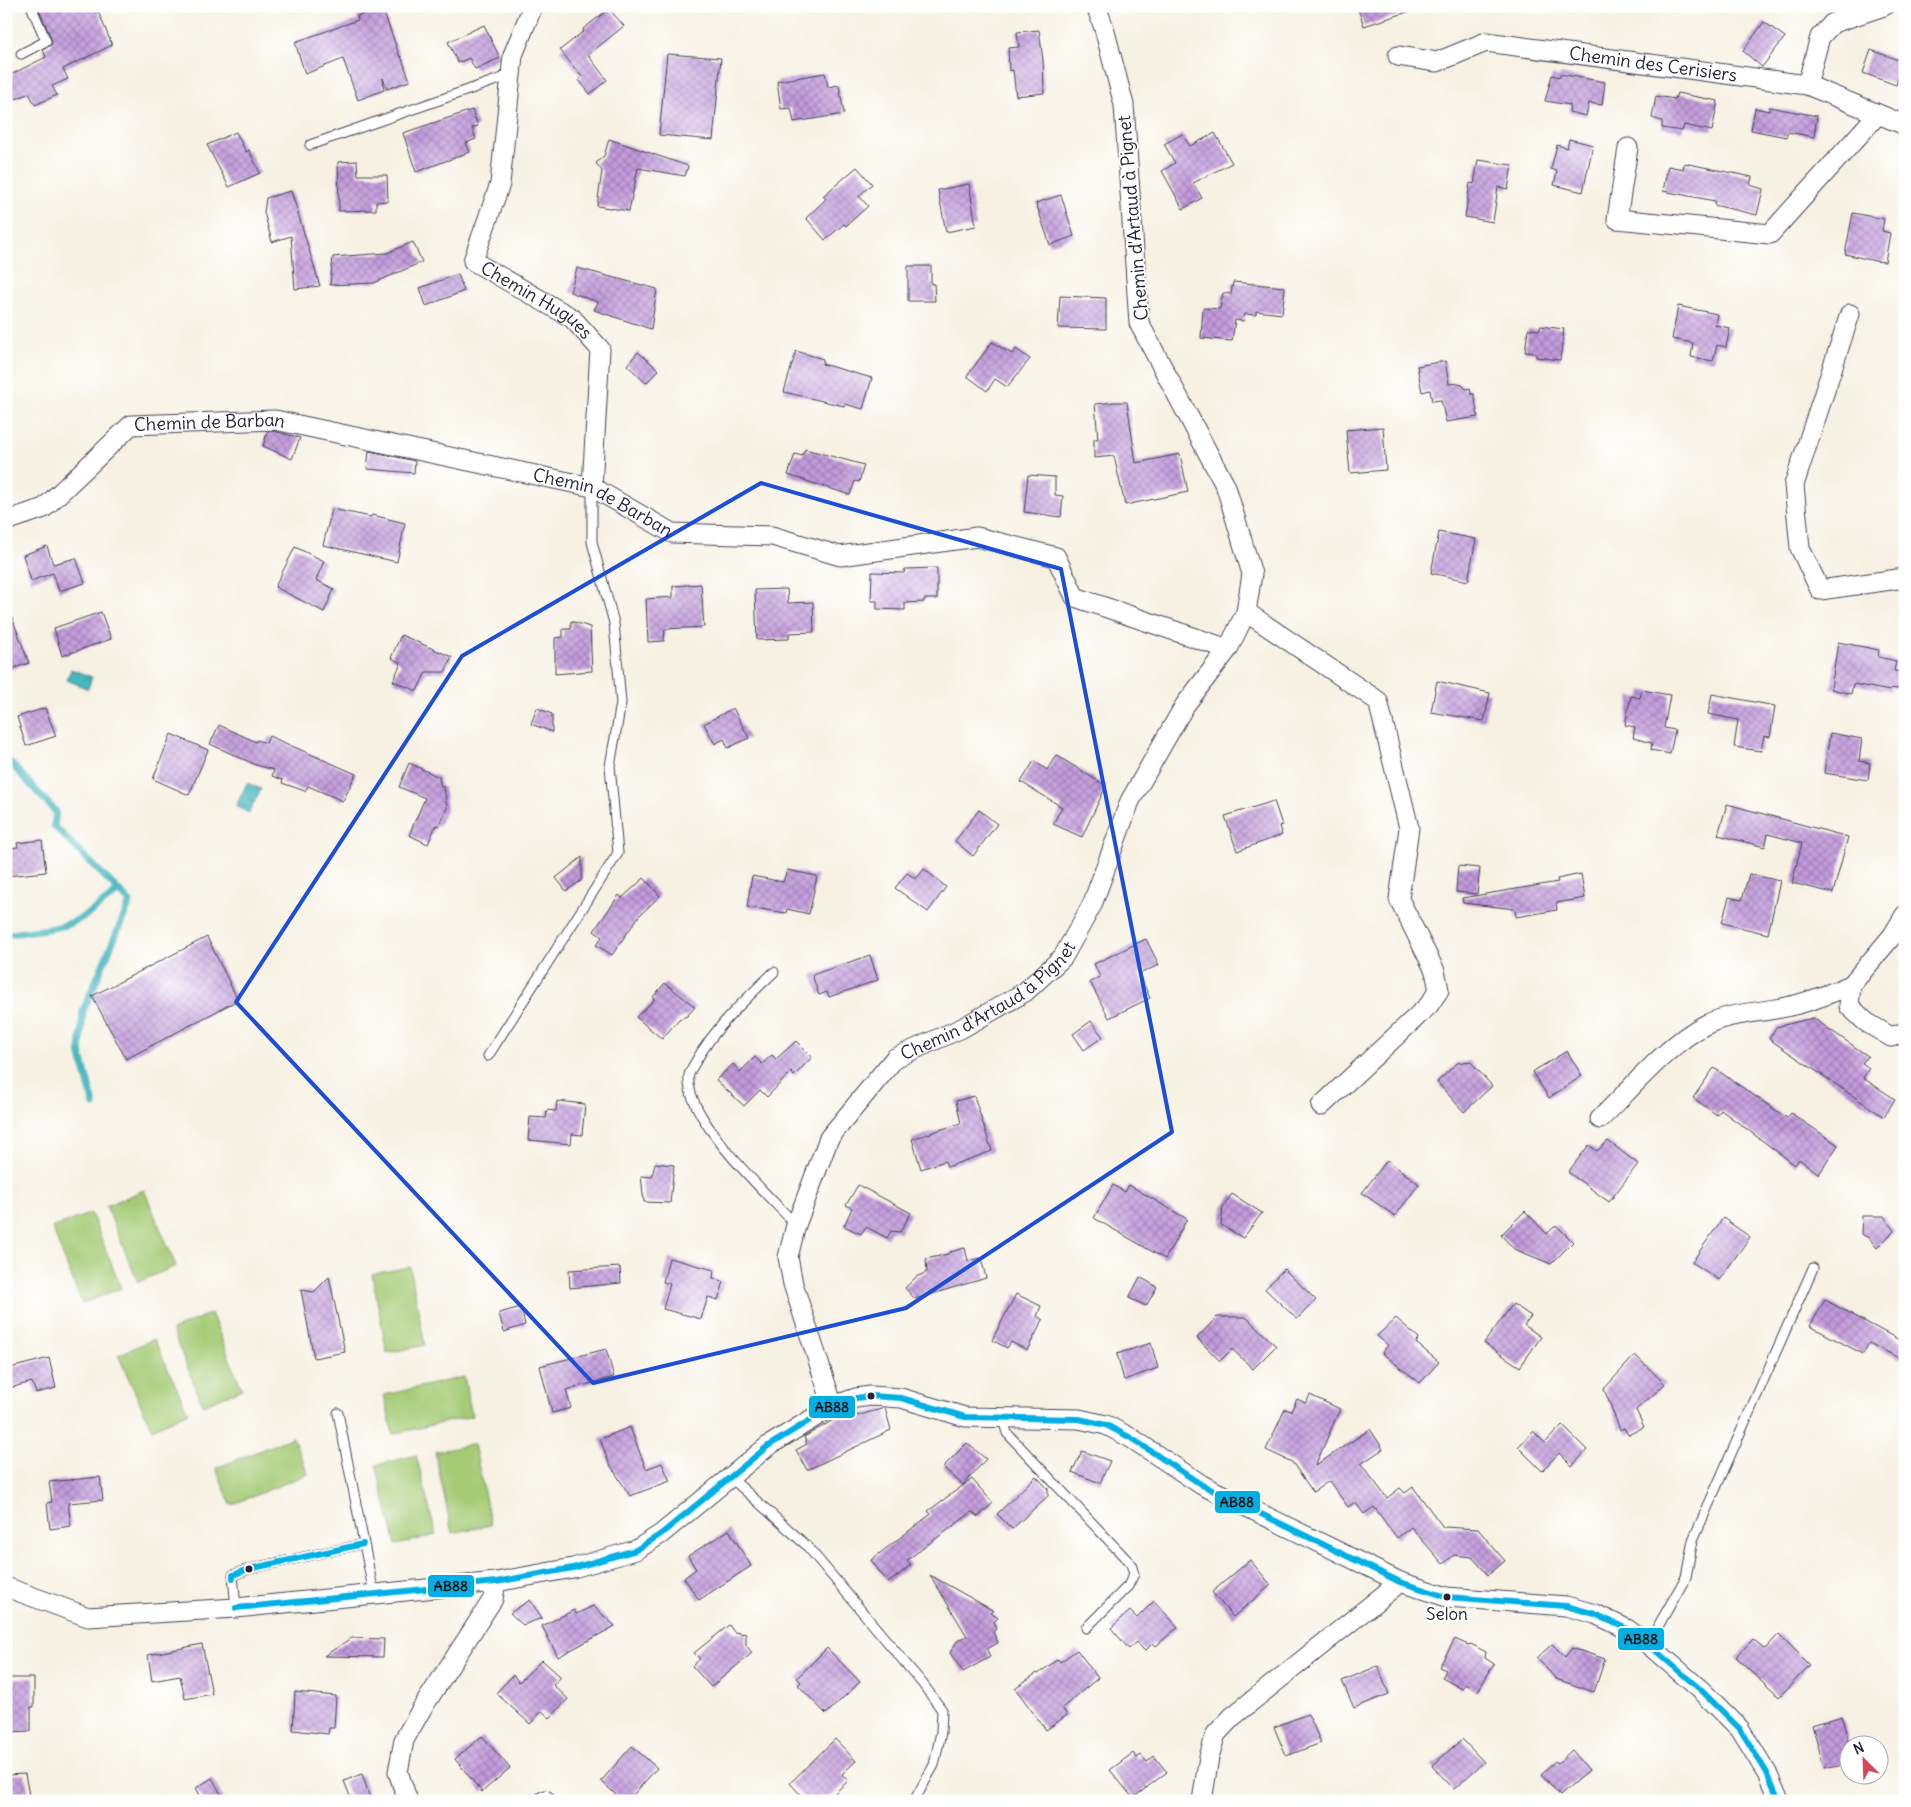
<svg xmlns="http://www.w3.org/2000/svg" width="1911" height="1807" viewBox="0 0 1911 1807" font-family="Delius,sans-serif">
  <defs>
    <pattern id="water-ripples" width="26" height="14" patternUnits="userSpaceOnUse" patternTransform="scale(1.25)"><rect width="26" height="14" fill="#46b6bf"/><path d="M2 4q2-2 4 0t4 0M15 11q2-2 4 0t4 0" fill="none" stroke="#3a949c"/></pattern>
    <pattern id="building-cross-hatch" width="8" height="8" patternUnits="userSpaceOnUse" patternTransform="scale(1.25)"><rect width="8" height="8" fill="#c29bdc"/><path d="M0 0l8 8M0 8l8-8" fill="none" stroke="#9d7eb4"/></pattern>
  </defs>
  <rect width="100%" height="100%" fill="#fff"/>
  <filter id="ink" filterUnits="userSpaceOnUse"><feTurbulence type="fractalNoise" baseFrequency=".02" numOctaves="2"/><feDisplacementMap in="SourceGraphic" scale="10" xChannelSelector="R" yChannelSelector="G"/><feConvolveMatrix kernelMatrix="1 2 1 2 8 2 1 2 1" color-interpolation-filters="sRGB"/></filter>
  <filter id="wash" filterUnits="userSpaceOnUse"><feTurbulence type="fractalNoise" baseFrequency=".0096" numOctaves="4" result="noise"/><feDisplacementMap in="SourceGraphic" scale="20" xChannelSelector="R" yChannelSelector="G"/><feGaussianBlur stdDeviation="1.12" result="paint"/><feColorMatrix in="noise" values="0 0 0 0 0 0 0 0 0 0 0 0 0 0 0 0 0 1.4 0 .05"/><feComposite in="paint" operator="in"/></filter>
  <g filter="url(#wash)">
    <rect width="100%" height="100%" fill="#f6f1e2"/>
    <path fill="#a5cb75" stroke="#647658" d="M144,1190L176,1266L138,1282L106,1206Z
      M91,1213L121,1288L82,1304L52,1228Z
      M410,1267L425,1345L387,1353L372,1274Z
      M211,1313L242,1389L203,1405L172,1330Z
      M154,1339L188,1412L152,1429L118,1355Z
      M464,1377L472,1416L393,1434L384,1395Z
      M293,1437L308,1474L231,1505L216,1468Z
      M474,1444L491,1525L452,1533L435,1452Z
      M416,1455L436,1535L396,1545L376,1465Z"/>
    <path fill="url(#water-ripples)" stroke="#346c7d" d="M71,669L92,677L88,689L67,680Z
      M247,783L261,789L249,813L236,806Z"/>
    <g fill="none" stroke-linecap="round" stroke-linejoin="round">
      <path stroke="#46b6bf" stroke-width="7" d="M6,758L56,812L54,826L130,902L83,1011L80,1052L94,1105
        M6,935C24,931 43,931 61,926C83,921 101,904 119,891"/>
    </g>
    <g id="blocks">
      <path fill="url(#building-cross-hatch)" d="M40,6H91L94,13L98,11L112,45L63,69L68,79L52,86L57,95L35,105L29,93L16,99L6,77L46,57L43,50L51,45L52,41L38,7Z
        M1357,6H1413L1414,10L1364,26Z
        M382,7L400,57L401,56L410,81L387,89L383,78L384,90L358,100L343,59L305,74L295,42L358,20L357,16Z
        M609,9L624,26L588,55L607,80L590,94L579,80L582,77L560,50L584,31L583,29Z
        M1764,22L1785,37L1762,67L1743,51Z
        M484,25L500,58L475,69L469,58L458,63L448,42Z
        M1039,30L1043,60L1044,93L1016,96L1013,70L1009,71L1008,48L1019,47L1017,32Z
        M1871,50L1904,62L1896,85L1863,73Z
        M667,54L721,58L713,140L659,135Z
        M825,73L828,87L839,85L844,114L794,122L791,108L781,109L777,81Z
        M1560,74L1605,82L1602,105L1589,103L1586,116L1569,112L1570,105L1545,101L1552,75L1560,77Z
        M1677,93L1718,101L1712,131L1684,125L1682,131L1662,128V121L1652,118L1656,96L1675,99Z
        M1769,107L1817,116L1814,137L1788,132L1786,137L1751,130L1755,108L1769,111Z
        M472,110L478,126L472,128L476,139L466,143L470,152L416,172L403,133Z
        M236,132L246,152L249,150L260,173L229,187L207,145Z
        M1215,133L1232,163L1193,183L1202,198L1183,209L1162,171L1175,163L1164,144L1182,134L1190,146Z
        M609,139L688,166L685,176L638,168L629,211L597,206L602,171L596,163L604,156Z
        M1569,139L1593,145L1583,192L1554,185L1557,171L1551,169L1557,145L1567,148Z
        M1478,160L1512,165L1508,189L1498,187L1493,222L1465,217L1470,183L1474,184Z
        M357,161L358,175H387L388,201L376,202V210L339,211L338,162Z
        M1684,163L1752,177L1750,185L1763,189L1757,215L1714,205L1715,201L1663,191L1668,166L1683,169Z
        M857,167L872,184L859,196L868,206L846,226L844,224L825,240L806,218L826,199L823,196Z
        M969,184L976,226L946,232L938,190Z
        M291,191L297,210L320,286L295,289L291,236L272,242L264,212L266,198Z
        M1061,195L1074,236L1050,245L1036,203Z
        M1853,213L1884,219L1882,231L1890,233L1885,262L1875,261L1845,254Z
        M413,242L422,262L374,283L330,285L333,257L387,253Z
        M908,266H931V284H934L935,301H908Z
        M577,268L657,289L651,329L594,310L598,302L570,292Z
        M458,274L464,291L426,306L420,288Z
        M1233,282L1285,287L1282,314L1256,311V315L1245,314L1244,321L1235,320L1232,341L1201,338L1203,308L1220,309L1223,293L1231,294Z
        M1060,296L1106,298V329L1058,328Z
        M1678,306L1717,314L1715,325L1730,328L1726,347L1717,345L1713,361L1691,357L1693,343L1672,339Z
        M1540,326L1564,329L1560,360L1536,357V353L1525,352L1528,329L1540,330Z
        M992,342L1012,354L1016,349L1030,359L1007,387L995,379L987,391L967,376Z
        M796,351L823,359L822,364L872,378L863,409L845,404L844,406L784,392Z
        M638,352L659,370L646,383L627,365Z
        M1445,361L1449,384L1460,383L1466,389L1470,388L1471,394H1474L1478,417L1446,422L1441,400L1432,401L1430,390L1422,392L1417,366Z
        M1116,402H1127L1136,463L1180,454L1188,492L1125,505L1114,456L1094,458V439H1098L1095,404Z
        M1383,427L1386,470L1350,473L1346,430Z
        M274,431L300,438L292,459L263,446L267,432Z
        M805,449L864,465L859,482L855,481L850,495L788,475L795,454L802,456Z
        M369,451L415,461L414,473L367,469Z
        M1028,475L1055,477V495L1063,496L1061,517L1024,512Z
        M332,509L371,517L372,515L405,523L397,562L323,545Z
        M1439,532L1476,539L1468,581L1431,573Z
        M47,546L53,564L76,558L85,583L59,591L53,573L31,581L23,555Z
        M295,547L324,561L316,580L334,589L324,612L275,587Z
        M937,568V599H924V602L905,603V610L877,609V601H871L872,572L904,573L905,569Z
        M701,584L704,627L665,629L664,641L648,642L646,599L673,597V586Z
        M787,589L788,603L813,602L814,632L789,633V639L757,640L755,590Z
        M8,607L29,663L6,671V608Z
        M101,612L111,639L62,656L54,628Z
        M571,621L590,627L592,671L555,674V638L563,637V629H571Z
        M401,635L452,657L445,672H426L417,691L393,681L401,663L391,658Z
        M1838,642L1879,650L1878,657L1896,661L1894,671L1901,672L1898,689L1891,688L1890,691L1853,684L1851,694L1831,689Z
        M1437,681L1490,693L1484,721L1431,712Z
        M1642,690L1670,695L1664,728L1675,730L1670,754L1651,750L1652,743L1633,738L1635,727L1625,725L1631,696L1640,698Z
        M1712,694L1775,706L1770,737L1764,736L1761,751L1734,747L1738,720L1708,714Z
        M45,708L56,736L26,746L17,717Z
        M537,708L552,714V732L531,724Z
        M733,708L749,738L728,748L724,739L715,744L704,724Z
        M219,725L256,742L257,740L266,743L269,736L356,774L343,801L308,786L305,791L282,783L283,780L272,776L274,770L256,765L210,744Z
        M1830,733L1862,739L1859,761L1870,763L1868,780L1824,773Z
        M171,734L208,750L189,795L153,779Z
        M1056,755L1106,786L1082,837L1053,824L1062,807L1021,782L1034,761L1047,770Z
        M409,763L439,777L441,787H444L447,808L439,826L436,825L428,844L409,835L425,798L399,787Z
        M1274,801L1282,825L1279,826L1282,835L1237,851L1225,816Z
        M1727,804L1848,837L1833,893L1792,883L1802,843L1768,834L1765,847L1718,835Z
        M979,810L997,824L973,856L955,841Z
        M42,840L46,872L6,876V854H12L11,848L18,847L17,843Z
        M582,857V880L566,891L556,878Z
        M1458,866L1480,868L1477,894L1456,892Z
        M924,869L946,887L928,912L895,888L907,873L916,879Z
        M787,870L817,876L809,914L787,909L786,913L747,907L752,876L783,882Z
        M1581,874L1585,898L1556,903L1557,910L1516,917L1515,909L1463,903L1462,898L1558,882L1557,879Z
        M1749,874L1780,881L1768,934L1722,923L1729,897L1742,900Z
        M644,878L660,896L639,916L612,955L596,945L602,937L594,931L619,895L622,898Z
        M207,937L238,1000L126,1059L92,996Z
        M1146,939L1159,965L1139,974L1150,998L1109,1018L1090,982L1100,977L1094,964Z
        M870,955L878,980L829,997L827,992L819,995L812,975Z
        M665,983L695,1007L687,1016L679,1019L662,1039L636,1017L654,1000L653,997Z
        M1813,1018L1868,1056L1862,1063L1869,1068L1863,1078L1895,1099L1884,1117L1769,1039L1776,1027Z
        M1091,1021L1103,1037L1084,1050L1073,1034Z
        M796,1041L812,1057L794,1076L791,1072L767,1097L760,1090L744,1106L716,1080L733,1064L740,1072L755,1057L762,1064L772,1055L776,1059Z
        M1567,1051L1582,1076L1549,1098L1532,1072Z
        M1470,1061L1492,1086L1464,1112L1437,1082L1457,1063Z
        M1714,1068L1787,1118L1791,1113L1838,1145L1819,1174L1799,1159L1795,1165L1721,1110L1717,1115L1693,1098Z
        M974,1096L992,1151L947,1167L945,1161L921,1169L912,1139L961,1123L956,1101Z
        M557,1101L585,1104L582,1135L572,1134L571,1144L528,1140L530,1117L546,1118L547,1110L556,1111Z
        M1608,1141L1638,1164L1609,1202L1568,1172L1589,1145L1597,1151Z
        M1387,1160L1419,1184L1395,1216L1362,1193Z
        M655,1163L674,1165L670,1203L644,1202L641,1176L652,1177Z
        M858,1185L911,1213L900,1232L891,1231L887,1238L866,1227L861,1234L844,1226L852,1208L846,1205Z
        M1113,1185L1125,1192L1129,1185L1187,1219L1165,1259L1094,1218Z
        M1232,1194L1262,1213L1243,1238L1221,1225L1223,1207Z
        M1525,1211L1547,1234L1556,1225L1573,1242L1551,1264L1514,1249L1501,1235Z
        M1862,1216H1884L1894,1231L1877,1248L1869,1238L1861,1234Z
        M1723,1218L1750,1237L1719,1280L1692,1262Z
        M965,1248L968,1261L981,1258L986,1278L915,1299L905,1288L916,1277L927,1272L926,1259L948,1254L950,1252Z
        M669,1258L714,1270L713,1278L724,1282L718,1300L708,1297L701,1319L663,1309L670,1284L663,1282Z
        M620,1267L621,1283L570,1288L569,1270Z
        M1284,1269L1316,1300L1297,1319L1265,1289Z
        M329,1277L345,1352L314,1358L301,1290L314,1292Z
        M1140,1277L1157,1287L1146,1306L1129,1298Z
        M1016,1294L1041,1306L1037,1316L1043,1320L1027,1350L1011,1342L1007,1348L992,1340Z
        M1825,1300L1905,1343V1361L1869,1343L1863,1354L1810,1326Z
        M1513,1304L1531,1316L1524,1325L1541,1337L1520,1367L1484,1343Z
        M521,1307L525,1325L504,1332L499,1313Z
        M1217,1317H1246L1276,1346L1253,1369L1232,1349L1220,1361L1197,1338Z
        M1396,1318L1419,1338L1416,1343L1439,1362L1420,1383L1382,1353L1388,1345L1377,1336Z
        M1151,1343L1158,1368L1124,1380L1117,1354Z
        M606,1349L614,1377L566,1390L571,1408L552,1413L540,1366Z
        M1635,1355L1665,1384L1636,1410L1644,1427L1628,1435L1624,1428L1620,1430L1604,1389Z
        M49,1358L56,1388L36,1393L32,1382L6,1389V1369Z
        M1310,1395L1340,1409L1315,1466L1370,1429L1383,1449L1361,1464L1387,1498L1400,1488L1405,1493L1413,1487L1443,1527L1478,1529L1505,1561L1488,1575L1472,1557L1454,1555L1443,1564L1411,1527L1397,1538L1374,1507L1364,1514L1355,1502L1348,1507L1329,1481L1313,1492L1292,1462L1266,1450L1285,1409L1291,1411L1297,1399L1306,1403Z
        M885,1408L891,1430L807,1470L796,1450L807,1444L804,1437L842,1415L845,1419Z
        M1562,1425L1587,1450L1572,1466L1559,1453L1542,1471L1518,1447L1533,1431L1545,1443Z
        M630,1427L646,1469L662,1463L670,1481L630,1496L609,1463L600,1439Z
        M967,1443L986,1459L963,1485L943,1467Z
        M1082,1451L1110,1461L1100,1483L1072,1472Z
        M1036,1476L1048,1489V1496L1012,1529L997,1514Z
        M100,1477L103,1500L68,1503L71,1526L50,1529L47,1503L52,1502L49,1482Z
        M972,1479L993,1503L978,1517L972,1512L907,1560L911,1565L888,1583L871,1560L931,1514L928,1511Z
        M729,1530L751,1566L699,1600L684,1578L696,1569L688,1556Z
        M1250,1560L1271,1585L1233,1617L1212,1592Z
        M930,1575L994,1611L991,1613L998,1618L994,1622L997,1628L993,1632L998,1643L987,1649L990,1657L963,1672L950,1653L957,1641L967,1636Z
        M530,1600L542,1618L523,1625L510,1613Z
        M1154,1601L1178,1627L1156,1646L1153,1643L1145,1651L1136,1642L1129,1649L1111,1628L1130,1611L1137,1618Z
        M593,1606L615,1626L558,1657L542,1626L574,1610L576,1614Z
        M729,1625L734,1632L746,1634V1645L752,1653L711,1687L692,1666L700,1659L694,1653Z
        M1779,1634L1810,1665L1779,1697L1736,1657L1753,1639L1765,1649Z
        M351,1638L384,1639L383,1657L324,1656Z
        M1455,1639L1468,1645L1471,1644L1486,1652L1485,1658L1494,1664L1478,1691L1466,1684L1462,1689L1442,1678L1446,1670L1439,1667Z
        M202,1644L212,1694L185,1699L180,1676L152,1681L148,1655Z
        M1552,1644L1565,1657L1572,1648L1605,1659L1594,1692L1556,1679L1537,1658Z
        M827,1648L860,1682L826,1714L798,1685L801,1682L797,1678Z
        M1077,1650L1098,1678L1062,1708L1067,1715L1046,1730L1015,1688L1037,1673L1038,1674L1058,1659L1060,1662Z
        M542,1660L561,1677L553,1685L568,1699L550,1718L542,1711L530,1724L496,1693L513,1675L519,1682Z
        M1378,1666L1389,1694L1354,1708L1342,1681Z
        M6,1678H34V1707H31V1731L6,1732Z
        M295,1692L336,1696L334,1728H329L328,1734L293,1730Z
        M1308,1714L1321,1743L1286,1756L1274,1727Z
        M1842,1716L1848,1735V1763L1824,1768L1812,1725Z
        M482,1736L510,1768L482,1792L455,1759Z
        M835,1739L856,1761L842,1774L848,1781L826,1801H806L790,1783Z
        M1462,1739L1484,1762L1454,1789L1432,1766Z
        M632,1746L657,1768L628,1801H623L601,1781Z
        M1572,1750L1589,1770L1560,1795L1541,1774L1555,1761L1558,1763Z
        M1133,1753L1137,1758L1141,1755L1147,1762L1154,1756L1167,1772L1133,1798L1110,1770Z
        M25,1774L30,1801H6V1775Z
        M362,1774L371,1801H352L344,1781Z
        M212,1778L225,1801H203L196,1788Z"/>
    </g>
  </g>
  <g filter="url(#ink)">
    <use href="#blocks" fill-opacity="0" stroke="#424154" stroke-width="1"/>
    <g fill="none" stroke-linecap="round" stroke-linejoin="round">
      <g stroke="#424154" stroke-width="11">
        <path id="lane" d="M21,54L46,41L31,6
          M310,145L511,75
          M774,972C745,1000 716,1026 696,1061C694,1065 690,1070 689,1075C683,1117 768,1195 796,1225
          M488,1056L618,853L610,766L621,703L614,623L592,542V487
          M338,1413L374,1594
          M1003,1419L1007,1433L1131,1564L1134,1574L1128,1586L1086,1628
          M730,1477L807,1546L922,1683L942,1710L941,1732L934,1765L914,1801
          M236,1608L233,1575L249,1569L363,1544
          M1648,1644L1686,1577L1693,1540L1813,1268"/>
      </g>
      <g stroke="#424154" stroke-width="21">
        <g id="street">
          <path id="s1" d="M533,6L513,55L500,184L473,261L572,318L600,349L592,487"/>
          <path id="s2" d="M1398,56L1437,62L1486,42L1807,85L1905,125"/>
          <path d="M1807,85L1820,37L1833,23L1884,6"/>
          <path d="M1628,148L1617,219L1770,234L1878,114"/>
          <path d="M1850,314L1794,485L1800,548L1820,590L1905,578"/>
          <path id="s3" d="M6,521L44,508L131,425L275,420L592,487L672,533L772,536L840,556L977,537L1056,557L1075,597L1228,649"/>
          <path d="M1246,612L1378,701L1409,828L1399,899L1435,971L1439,990L1429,1005L1321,1106"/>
          <path d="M1905,915L1893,935L1851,985L1849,1006L1866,1022L1891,1037L1905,1032"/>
          <path d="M1600,1119C1630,1090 1669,1043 1705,1025C1731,1012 1762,1013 1790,1006C1811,1002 1831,993 1851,985"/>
          <path id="s4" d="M833,1406L793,1284L788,1257L796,1225L829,1138L895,1058L962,1028L1025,992L1063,957L1092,905L1130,801L1185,705L1228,649L1246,612L1252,574L1226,487L1139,323L1124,105L1104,28L1096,6"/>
          <path d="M6,1587L88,1617L236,1608L496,1582L573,1568L636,1550L661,1534L768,1446L833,1406L856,1398L871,1396L901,1398L965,1417L1079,1419L1106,1425L1131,1438L1202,1485L1400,1582L1447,1597L1566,1606L1595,1614L1627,1629L1648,1644L1702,1691L1740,1729L1767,1773L1779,1801"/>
          <path d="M408,1801L398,1772L404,1740L421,1710L493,1599L496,1582"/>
          <path d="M544,1801L545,1800"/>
          <path d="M1202,1801L1209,1757L1216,1734L1232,1717L1400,1582"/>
        </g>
      </g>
      <use href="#lane" stroke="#fff" stroke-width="9"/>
      <use href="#street" stroke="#fff" stroke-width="19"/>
      <g stroke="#fff" stroke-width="10">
        <path id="bus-1" d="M233,1578V1575L249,1569L363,1544
          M236,1608L496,1582L573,1568L636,1550L661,1534L768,1446L833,1406L856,1398L871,1396L901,1398L965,1417L1079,1419L1106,1425L1131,1438L1202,1485L1400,1582L1447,1597L1566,1606L1595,1614L1627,1629L1648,1644L1702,1691L1740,1729L1767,1773L1779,1801"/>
      </g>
      <use href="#bus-1" stroke="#02afe4" stroke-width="6"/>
    </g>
  </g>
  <path fill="none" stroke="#1d4ed8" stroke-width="4" stroke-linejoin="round" d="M761,483L1061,569L1172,1132L906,1308L593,1383L236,1002L462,656Z"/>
  <g fill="#22223b" stroke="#fff" stroke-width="2">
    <circle cx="871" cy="1396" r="4.5"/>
    <circle cx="249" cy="1569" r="4.5"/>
    <circle cx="1447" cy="1597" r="4.5"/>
  </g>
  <g text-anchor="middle" stroke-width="4" stroke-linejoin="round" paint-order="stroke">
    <g font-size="17" fill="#22223b" stroke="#fff">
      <text x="1447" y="1620">Selon</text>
    </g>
    <g font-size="18" fill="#22223b" stroke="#fff">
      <text dy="6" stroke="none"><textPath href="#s2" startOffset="261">Chemin des Cerisiers</textPath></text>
      <text transform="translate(1133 218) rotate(-95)" y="6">Chemin d'Artaud à Pignet</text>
      <text dy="6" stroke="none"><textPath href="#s1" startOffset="339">Chemin Hugues</textPath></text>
      <text dy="6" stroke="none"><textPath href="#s3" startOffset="239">Chemin de Barban</textPath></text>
      <text dy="6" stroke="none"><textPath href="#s3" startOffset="644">Chemin de Barban</textPath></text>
      <text dy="6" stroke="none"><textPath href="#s4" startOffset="496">Chemin d'Artaud à Pignet</textPath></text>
    </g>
  </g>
  <g stroke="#fff" stroke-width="2">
    <rect x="808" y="1395" width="48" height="24" rx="5" fill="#02afe4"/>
    <rect x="1214" y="1490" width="47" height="24" rx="5" fill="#02afe4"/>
    <rect x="427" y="1574" width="48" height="24" rx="5" fill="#02afe4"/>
    <rect x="1617" y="1627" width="48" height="24" rx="5" fill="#02afe4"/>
  </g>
  <g font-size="14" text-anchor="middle" font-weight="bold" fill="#111">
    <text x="832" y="1412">AB88</text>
    <text x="1237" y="1507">AB88</text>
    <text x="451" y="1591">AB88</text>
    <text x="1641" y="1644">AB88</text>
  </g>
  <rect width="1911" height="1807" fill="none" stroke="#fff" stroke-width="25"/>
  <g transform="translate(1864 1760) rotate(336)"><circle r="24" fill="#ffffff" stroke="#a7a7b1"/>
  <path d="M0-4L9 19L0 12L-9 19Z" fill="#d1495b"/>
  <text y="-8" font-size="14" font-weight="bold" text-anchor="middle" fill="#22223b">N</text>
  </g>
</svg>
